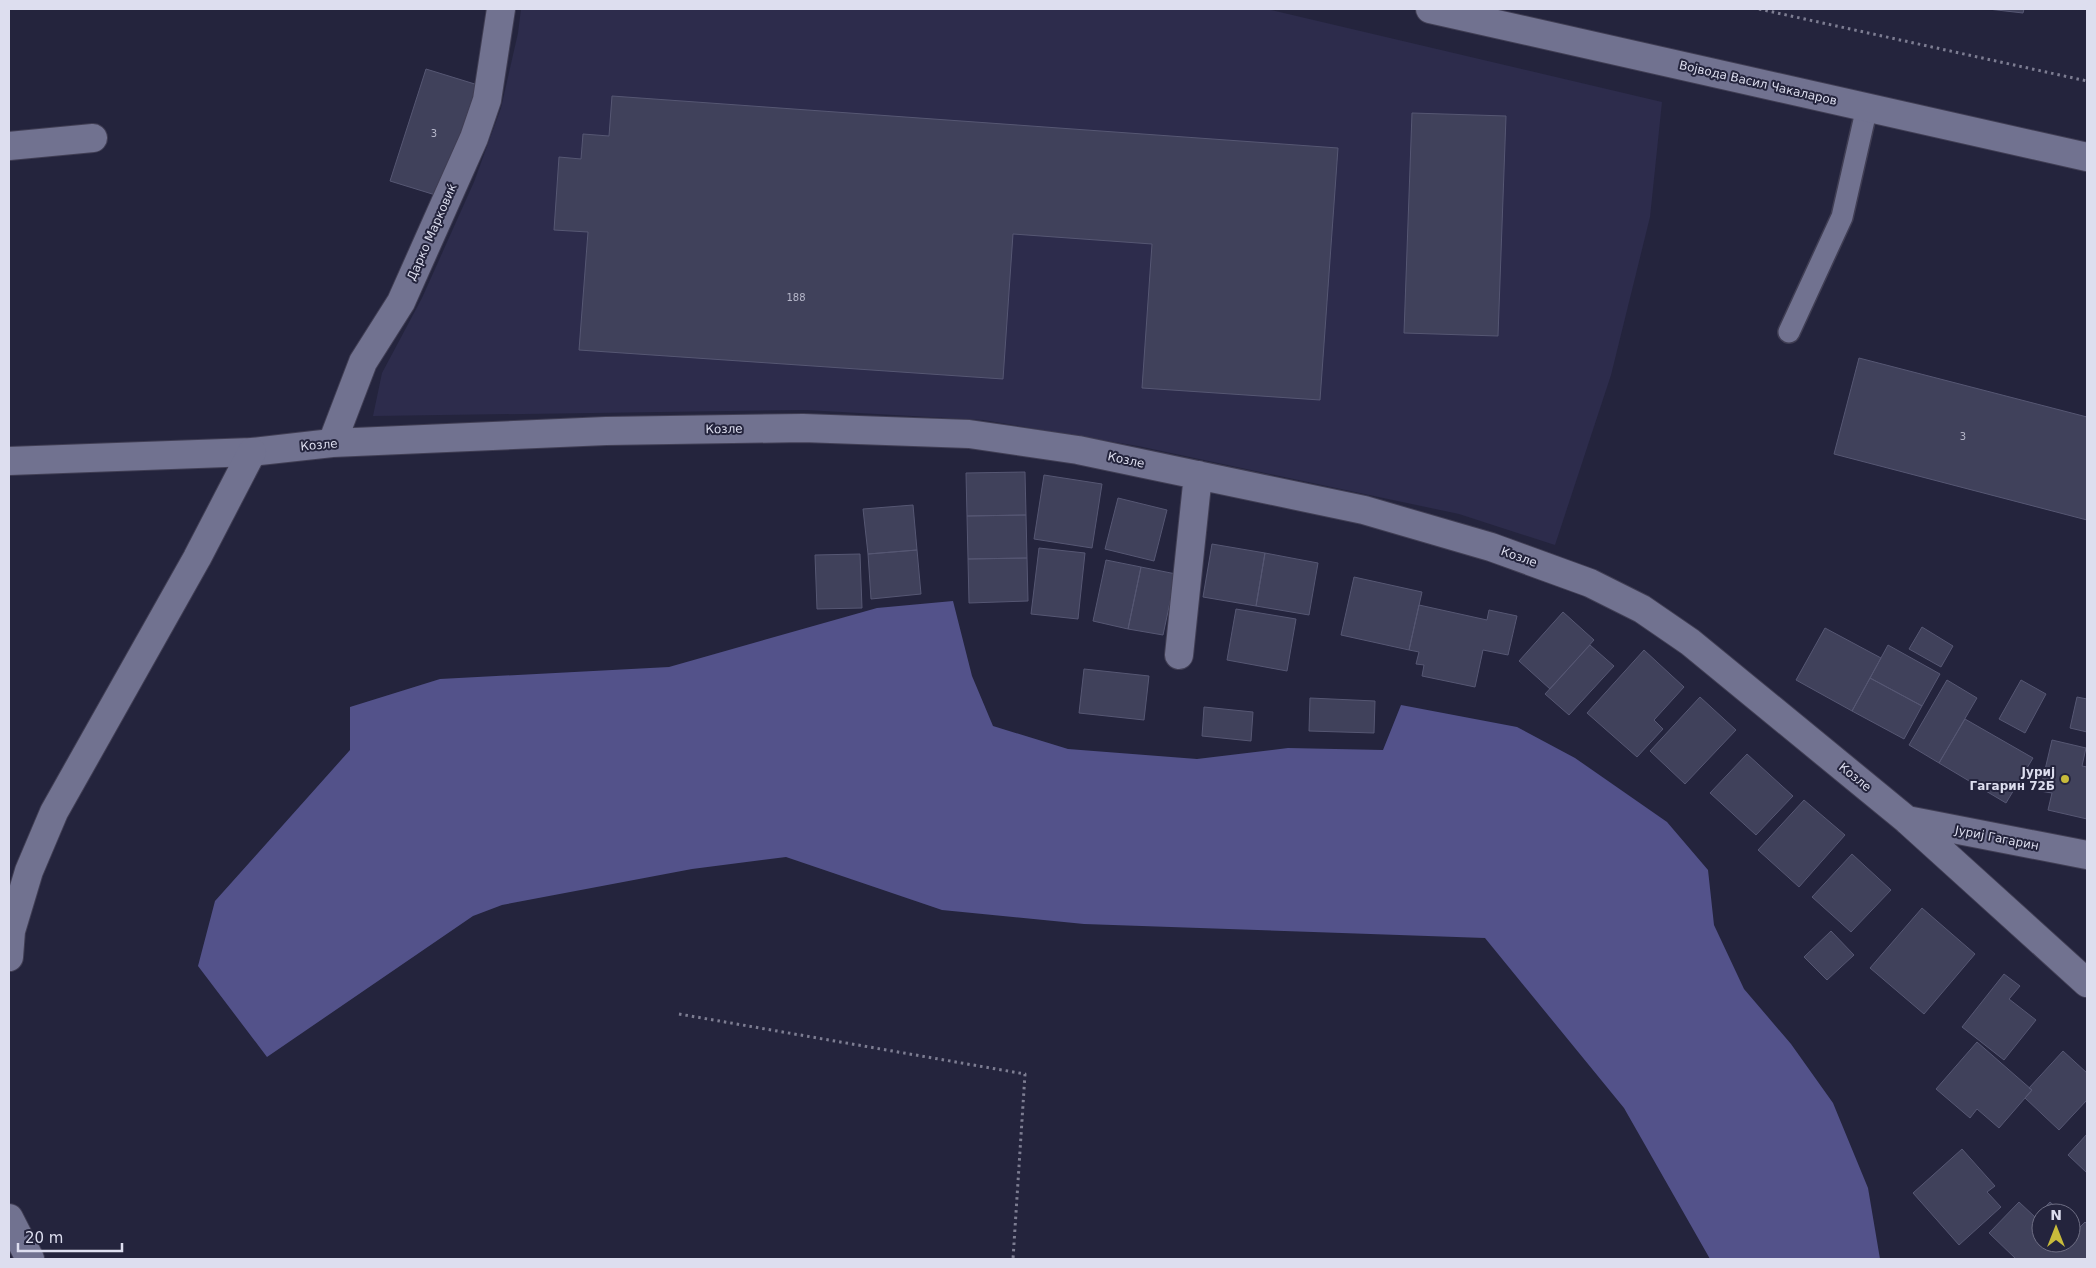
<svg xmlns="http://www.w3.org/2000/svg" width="2096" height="1268" viewBox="0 0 2096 1268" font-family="'DejaVu Sans',sans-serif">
  <rect width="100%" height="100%" fill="#24243d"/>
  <path fill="#2d2c4c" d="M521,9H1267L1662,102L1650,217L1611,375L1555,545L1459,514L1138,446L983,420L806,410L373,416L382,373L422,298L474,182L501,108L518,33Z"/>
  <path fill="#53528a" d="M953,601L972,676L993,726L1068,749L1197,759L1288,748L1383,750L1401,705L1517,727L1575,758L1667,822L1708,870L1714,925L1744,989L1791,1044L1833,1103L1868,1188L1880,1259H1710L1624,1108L1485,938L1084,924L942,910L786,857L692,869L502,905L473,916L267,1057L198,966L215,901L350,750V707L440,679L669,667L877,608Z"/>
  <path fill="#40415b" stroke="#565773" d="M1988,9H2024L2023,13Z
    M426,69L478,85L442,197L390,181Z
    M612,96L1338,148L1320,400L1142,388L1152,244L1013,234L1003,379L579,350L588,232L554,230L559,157L581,159L583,134L609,136Z
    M1412,113L1506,116L1498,336L1404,333Z
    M1859,358L2087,417V520L1834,454Z
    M1025,472L1026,515L967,516L966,473Z
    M1044,475L1102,484L1092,548L1034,539Z
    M1118,498L1167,510L1154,561L1105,549Z
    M913,505L917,550L868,554L863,509Z
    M1026,515L1027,558L968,559L967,516Z
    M1212,544L1265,553L1256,606L1203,597Z
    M1039,548L1085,553L1078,619L1031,614Z
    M917,550L921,594L871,599L868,554Z
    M1265,553L1318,563L1309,615L1256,606Z
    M860,554L862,608L817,609L815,555Z
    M1027,558L1028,601L969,603L968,559Z
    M1106,560L1141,567L1128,629L1093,621Z
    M1141,567L1176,574L1163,635L1128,629Z
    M1354,577L1422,592L1409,650L1341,635Z
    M1419,605L1487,620L1489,610L1517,616L1508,655L1483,650L1475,687L1422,676L1424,665L1416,664L1419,652L1409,650Z
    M1236,609L1296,619L1287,671L1227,660Z
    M1563,612L1594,640L1550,689L1519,661Z
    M1922,627L1953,646L1941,667L1909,649Z
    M1825,628L1881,658L1852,711L1796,680Z
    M1590,645L1614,666L1569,715L1545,694Z
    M1888,645L1940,674L1922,706L1870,678Z
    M1644,650L1684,687L1654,720L1663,729L1637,757L1587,713Z
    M1084,669L1149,676L1144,720L1079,713Z
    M1870,678L1922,706L1904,739L1852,711Z
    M1947,680L1977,698L1939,763L1909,745Z
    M2021,680L2046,694L2025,733L1999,719Z
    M1700,697L1736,730L1685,784L1650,751Z
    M2077,697L2087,699V732L2070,728Z
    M1310,698L1375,701L1374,733L1309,731Z
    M1204,707L1253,712L1251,741L1202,736Z
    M1965,719L2033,758L2006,803L1939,763Z
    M2052,740L2086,748L2082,766L2087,767V819L2048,810L2052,793L2040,791Z
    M1747,754L1793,796L1756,835L1710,793Z
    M1804,800L1845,835L1799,887L1758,850Z
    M1852,854L1891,890L1851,932L1812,897Z
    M1922,908L1975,954L1924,1014L1870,968Z
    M1831,931L1854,955L1827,980L1804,957Z
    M2004,974L2020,986L2009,999L2036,1020L2004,1060L1962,1027Z
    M1977,1042L2032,1090L1999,1128L1977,1109L1970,1118L1936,1089Z
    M2063,1051L2087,1073V1100L2059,1130L2025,1098L2032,1090L2029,1088Z
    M2087,1134V1173L2068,1155Z
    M1962,1149L1995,1186L1987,1192L2001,1207L1959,1245L1913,1193Z
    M2019,1202L2035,1217L2050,1202L2062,1213H2041V1243H2071V1222L2078,1229L2085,1222L2087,1224V1259H2016L1989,1233Z"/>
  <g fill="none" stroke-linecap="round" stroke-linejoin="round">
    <g stroke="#403e54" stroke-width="24">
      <path id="lane" d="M1789,332L1842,217L1867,107"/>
    </g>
    <g stroke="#403e54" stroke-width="30">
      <path id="street" d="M9,146L93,138
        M332,443L363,362L401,302L474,138L487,100L501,9
        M9,461L252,452L332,443L606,431L803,428L969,434L1078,450L1364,510L1491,547L1590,583L1642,609L1690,642L1907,820L2087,983
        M1179,655L1198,475
        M1907,820L2087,855
        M9,1218L30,1259"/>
    </g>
    <g stroke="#403e54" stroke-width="30">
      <path id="secondary" d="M1430,9L2087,157
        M9,957L11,931L29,871L54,812L197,558L252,452"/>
    </g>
    <path stroke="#7d7d92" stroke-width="3" stroke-dasharray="2.5 4" stroke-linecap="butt" d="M1759,9L2087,81
      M679,1014L1025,1074L1013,1259"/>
    <use href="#lane" stroke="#717290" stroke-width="21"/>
    <use href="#street" stroke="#717290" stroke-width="28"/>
    <use href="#secondary" stroke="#717290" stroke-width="28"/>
  </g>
  <circle fill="#c8bb3b" stroke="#24243d" stroke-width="2" cx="2065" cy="779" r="5"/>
  <g text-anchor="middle" stroke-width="4" stroke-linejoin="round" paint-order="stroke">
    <g font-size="10" fill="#b6b7ca">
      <text x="434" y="137">3</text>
      <text x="796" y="301">188</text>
      <text x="1963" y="440">3</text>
    </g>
    <g font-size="12" fill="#dddeef" stroke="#24243d">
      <text transform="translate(1758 83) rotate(13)" y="4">Војвода Васил Чакаларов</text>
      <text transform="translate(432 232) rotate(-66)" y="4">Дарко Марковиќ</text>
      <text transform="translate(724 429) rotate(-1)" y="4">Козле</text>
      <text transform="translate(319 445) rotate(-5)" y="4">Козле</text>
      <text transform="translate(1126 460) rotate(12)" y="4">Козле</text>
      <text transform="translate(1519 557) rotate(20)" y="4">Козле</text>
      <text transform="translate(1855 777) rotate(39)" y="4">Козле</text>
      <text transform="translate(1997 838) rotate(11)" y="4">Јуриј Гагарин</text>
    </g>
    <g font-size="12" font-weight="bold" fill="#dddeef" stroke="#24243d" text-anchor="end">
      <text x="2055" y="776">Јуриј<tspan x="2055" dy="14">Гагарин 72Б</tspan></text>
    </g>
  </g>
  <rect width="2096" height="1268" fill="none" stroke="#dddeef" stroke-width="20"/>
  <g transform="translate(2056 1228)"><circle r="24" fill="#24243d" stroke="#6e6e84"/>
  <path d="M0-4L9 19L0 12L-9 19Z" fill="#c8bb3b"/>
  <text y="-8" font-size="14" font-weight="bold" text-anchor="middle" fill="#dddeef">N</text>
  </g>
  <path d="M18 1243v8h104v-8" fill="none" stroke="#dddeef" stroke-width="2.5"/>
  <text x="25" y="1243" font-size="15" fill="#dddeef" stroke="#24243d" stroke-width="4" paint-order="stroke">20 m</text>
</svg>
